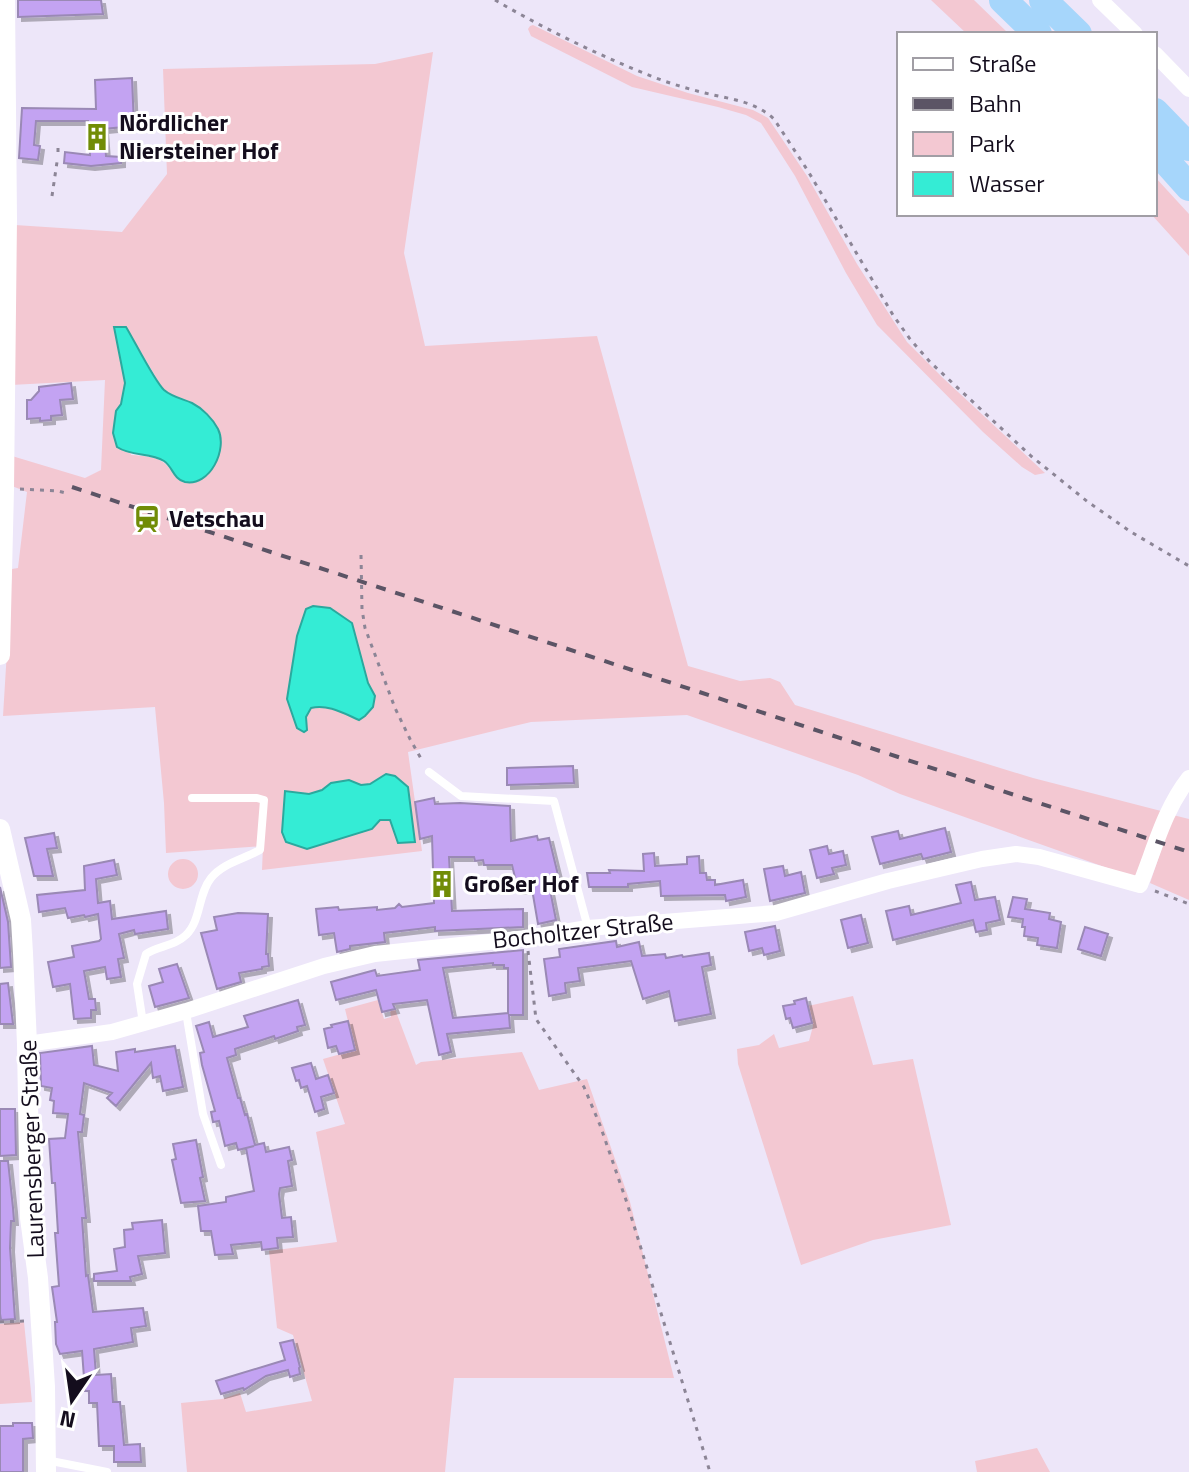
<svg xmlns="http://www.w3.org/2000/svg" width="1189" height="1472" viewBox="0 0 1189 1472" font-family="'Titillium Web',sans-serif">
  <defs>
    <filter id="shadow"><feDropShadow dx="4" dy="4" stdDeviation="0" flood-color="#0004"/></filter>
  </defs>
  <rect width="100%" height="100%" fill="#ede6f9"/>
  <path fill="#f3c8d2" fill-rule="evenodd" d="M931,0H974L1009,34H967Z
    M533,25L637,76L688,93L753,110L768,118L807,176L857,264L907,342L943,378L1045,473L1035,475L1022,467L983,432L877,325L846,273L795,176L761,123L746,115L718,107L632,87L531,36L528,29L530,26Z
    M433,52L404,253L425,346L597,336L688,666L740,681L770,678L780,682L795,705L1033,778L1165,812L1141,880L900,794L858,775L687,715L531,722L408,752L422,851L262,870L263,846L166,853L164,803L155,707L3,716L12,569L18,568L27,492L12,486V456L85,478L101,470L105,380L11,385L15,225L122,232L167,174L163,69L375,64ZM126,327L163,389L181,400L195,404L220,432L218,458L177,479C164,457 156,457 131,455L116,411C133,387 119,354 114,328Z
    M1155,177L1189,214V256L1151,214H1155Z
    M1173,815L1189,819V900L1150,883Z
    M168 874a15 15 0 1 1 30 0a15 15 0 1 1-30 0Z
    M853,996L873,1065L913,1059L951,1225L873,1240L801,1265L738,1064L737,1049L759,1045L774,1034L779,1048L809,1041L813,1026L808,1006Z
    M378,1000L384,1019L391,1017L390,1010L395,1009L416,1065L421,1062L522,1052L539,1090L587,1079L630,1202L674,1378H454L445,1472H187L181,1403L222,1399L240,1393L246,1412L312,1401L293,1335L277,1328L269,1251L337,1242L316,1132L345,1124L323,1059L355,1050L345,1009Z
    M24,1322L32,1402L0,1404V1324Z
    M1037,1448L1050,1472H977L975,1461Z"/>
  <path fill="#34ecd5" stroke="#2aa99e" stroke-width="2" d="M114,327H126C134,340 155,382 164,390C172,397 183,399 192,403C202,408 213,419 218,429C228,449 210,487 185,482C173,479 173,467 164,461C150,452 132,457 117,447L113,433L116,411L121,404L125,383Z
    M313,606L330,608L352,623L368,683L375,696L373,707L365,716L359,720C343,713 328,704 311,708L306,717L307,730L304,732L297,728L287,699L297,636L306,609Z
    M386,774L395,776L408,787L415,842L398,843L390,820H380L372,829L307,849L286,842L282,832L285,791L309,794L322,790L331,783L349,780L361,785L370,784Z"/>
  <path fill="#c3a3f2" stroke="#9a89b5" stroke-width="2" fill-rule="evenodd" filter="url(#shadow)" d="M18,0H101L103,14L18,17Z
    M132,78L134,126L104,129L106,156L121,157V163L91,166L64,163L65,152L90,155L88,121H36L34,145L40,146L38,160L19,158L22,108L96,109L95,80Z
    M71,383L73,399L60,400L62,415L51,416V420L40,421V418L27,419V400H31L39,391V387Z
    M573,766L574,783L507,785V768Z
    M434,798L435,804L460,803L510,806L511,841L537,836L538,840L549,838L559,879L548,880L556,920L538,924L532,889L518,890L512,865H484L483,860L475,861L474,857H449L452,911L523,909V927L435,931V927L384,933L385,942L350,946V949L337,952L334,933L319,935L316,909L338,907L339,910L377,907V910L395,908L399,904L402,907L434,903L432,836L420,839L415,802Z
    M945,828L951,852L923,859L921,854L880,864L872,837L898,831L900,839Z
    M54,833L57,848L47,849L53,876H34L25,838Z
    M827,846L829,854L843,851L846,865L832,868L834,874L817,878L810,850Z
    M654,853L655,866L687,864V857L699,856L700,873H706L707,880H715V885L743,880L746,897L726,901L725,895L661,896L660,881L628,884V887H589L587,873H610L609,870L644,871L643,854Z
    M114,860L117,875L96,879L98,903L110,901L112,919L166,911L168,929L135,934L134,930L119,934L124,958L118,959L121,977L107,979L105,967L84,971L89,999H95L96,1010H91V1018L74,1019L70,984L53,987L48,962L74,957L72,946L99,941L101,939L98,914L85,917L84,915L68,918L65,908L39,912L37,895L85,890L84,866Z
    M783,866L785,876L801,872L805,893L770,901L764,869Z
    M971,882L975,900L995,897L1000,920L986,923L987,930L976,932L973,920L893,940L886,911L909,906L911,915L961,903L956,885Z
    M0,887L8,922L11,967L0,968Z
    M1013,897L1027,899L1025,909L1050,913L1049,919L1061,922L1057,948L1037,945L1038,938L1024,936L1025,927H1022L1023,919L1008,917Z
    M238,913L268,914L266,954H268L269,966L262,967V969L239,973L241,982L217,989L201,933L217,930L214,917Z
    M861,915L868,943L848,948L841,920Z
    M775,926L780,951L764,955L762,948L749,951L745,932Z
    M1085,927L1108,934L1101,956L1078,949Z
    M616,941L617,947L639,942L642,956L665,954L666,958L682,955L683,957L709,953L711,965L702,967L711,1014L675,1021L669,991L643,999L631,961L578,968L580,981L565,983L566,993L549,996L544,959L560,957L559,949Z
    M523,950V1015H509L510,1028L447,1034L451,1052L439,1055L427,1000L393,1004L395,1009L382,1012L376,990L336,1000L331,982L375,970L377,976L420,970L418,960ZM493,963V965H504V968H508V1013L453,1018L443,968Z
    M177,964L189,998L155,1007L149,986L163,982L159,969Z
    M8,983L13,1024H0V984Z
    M806,998L812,1023L793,1028L790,1018L786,1019L783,1006L795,1004L794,1001Z
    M298,1000L305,1025L297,1027L298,1031L275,1039L274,1036L235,1049L236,1055L227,1058L238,1098H240L245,1115L247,1114L255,1145L264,1143L266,1152L289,1147L292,1160L288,1161L292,1186L280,1188L279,1194L282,1218L291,1217L293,1237L277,1238L278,1248L262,1250L261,1242L231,1245L233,1254L215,1255L211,1231H201L198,1206L226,1202V1197L254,1191L246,1148L254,1146L238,1150L236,1143L225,1146L219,1121L213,1122L211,1112L215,1111L202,1065L200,1053L204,1052L196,1026L209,1022L213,1037L248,1027L244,1016Z
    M348,1021L355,1050L339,1054L336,1046L328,1048L324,1029L332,1027L331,1025Z
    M92,1046L94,1065L118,1071L116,1052L135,1049V1052L175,1046L183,1087L163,1091L160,1076L153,1078L151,1063L116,1106L107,1098L112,1093L84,1083L80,1114L84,1115L82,1132H78L86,1218H82L86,1276L88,1275L93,1312L143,1308L146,1326L131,1328L133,1342L94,1349L96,1375L111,1374L113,1402H120L124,1445L140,1444L141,1462H114V1446H99L97,1403H89V1391H85L82,1351L60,1354L56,1344L55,1322H57L52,1287L59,1286L55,1233H58L55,1183H52L49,1139L65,1138L68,1114L53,1113L54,1101L50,1100L52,1088L41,1086L40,1053Z
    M311,1063L316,1079L328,1075L334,1093L321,1097L324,1109L315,1112L307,1086L301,1088L299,1080L296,1081L292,1068Z
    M0,1109H15L16,1155L0,1156Z
    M196,1140L203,1177L200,1178L205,1201L181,1203L172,1160L176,1159L173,1144Z
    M0,1161H8L13,1208L14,1221H11L10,1248L15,1319L1,1320L0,1314Z
    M162,1220L165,1253L138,1256L142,1274L130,1277L131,1281H94V1274L117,1271L114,1249L125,1247L124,1230L133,1229L132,1223Z
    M293,1340L300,1367L299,1368L300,1374L290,1377L288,1370L266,1376L244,1390L243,1388L221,1394L216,1381L285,1360L280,1343Z
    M13,1423H32L33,1438L23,1439V1472H0V1426H13Z"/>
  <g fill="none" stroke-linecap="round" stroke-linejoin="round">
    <path stroke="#8c8596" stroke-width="3" stroke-dasharray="4 6" stroke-linecap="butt" d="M495,0C543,28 594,53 646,74C665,82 685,88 705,93C729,99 755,101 774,119L808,171L893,315L910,339L930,362L1031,456L1088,502L1131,532L1189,566
      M58,152V146
      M52,196L57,162
      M20,489L58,491L66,493
      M361,555L362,609L365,628L395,708L410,739L423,762
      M1155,891L1189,904
      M528,951L536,1019L584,1087L600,1125L627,1203L710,1472
      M0,1322L25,1321"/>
    <path stroke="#fff" stroke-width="8" d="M429,772L461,796L554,801L588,928
      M186,1012L203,1114L221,1165
      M143,1023L137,984L146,954C158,946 175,946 186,935C201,921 198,894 211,878C223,863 244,859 260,850L264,800L257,798H192
      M46,1460L107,1472"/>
    <path stroke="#fff" stroke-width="16" d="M1100,0L1135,34
      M1155,54L1189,89
      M27,1044L112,1032L186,1011L324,966L375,954L527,938L588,928L776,913L888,881L982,859L1016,854L1039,857L1140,885C1155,848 1164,810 1189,778"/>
    <path stroke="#fff" stroke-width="20" d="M0,655L4,489L7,219L5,0
      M0,829L21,920L23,953L27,1044L30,1218L38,1278L45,1387L46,1472"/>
    <path stroke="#a6d6fb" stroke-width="28" d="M1003,0L1038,34
      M1043,0L1078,34
      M1155,112L1189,147
      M1155,149L1189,187"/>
    <path stroke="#5b5465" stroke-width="4" stroke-dasharray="10 10" stroke-linecap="butt" d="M72,487L1189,852"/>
  </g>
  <defs>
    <g id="building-bare" transform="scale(2.16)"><path d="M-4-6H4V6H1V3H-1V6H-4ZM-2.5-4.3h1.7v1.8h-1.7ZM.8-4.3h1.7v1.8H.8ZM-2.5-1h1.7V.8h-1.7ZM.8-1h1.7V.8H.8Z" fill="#718c06" stroke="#fff" stroke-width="2.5" paint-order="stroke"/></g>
    <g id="station-bare" transform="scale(2.16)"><path d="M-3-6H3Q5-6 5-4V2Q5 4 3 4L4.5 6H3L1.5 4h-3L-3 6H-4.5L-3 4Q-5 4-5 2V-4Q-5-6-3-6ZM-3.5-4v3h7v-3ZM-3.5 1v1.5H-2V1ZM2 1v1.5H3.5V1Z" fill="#718c06" stroke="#fff" stroke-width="2.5" paint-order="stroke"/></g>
  </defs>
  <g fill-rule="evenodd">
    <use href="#building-bare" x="97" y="137"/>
    <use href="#station-bare" x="147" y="519"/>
    <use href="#building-bare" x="442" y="884"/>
  </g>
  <g text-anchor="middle" stroke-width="6" stroke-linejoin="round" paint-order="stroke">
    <g font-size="24" font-weight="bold" fill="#140d1d" stroke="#fff" text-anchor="start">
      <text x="119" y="131">Nördlicher<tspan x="119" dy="28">Niersteiner Hof</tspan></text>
      <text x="169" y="527">Vetschau</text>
      <text x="464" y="892">Großer Hof</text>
    </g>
    <g font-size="24" fill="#140d1d" stroke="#fff">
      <text transform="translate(583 931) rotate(-6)" y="8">Bocholtzer Straße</text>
      <text transform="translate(32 1149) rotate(-92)" y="8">Laurensberger Straße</text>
    </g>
  </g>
  <rect x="897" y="32" width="260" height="184" fill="#ffffff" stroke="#a19ea5" stroke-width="2"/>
  <rect x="913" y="58" width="40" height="12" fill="#ffffff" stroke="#a19ea5" stroke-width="2"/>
  <text x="969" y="72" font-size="24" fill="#140d1d">Straße</text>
  <rect x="913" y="98" width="40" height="12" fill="#5b5465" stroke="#a19ea5" stroke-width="2"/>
  <text x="969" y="112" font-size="24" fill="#140d1d">Bahn</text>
  <rect x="913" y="132" width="40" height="24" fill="#f3c8d2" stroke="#a19ea5" stroke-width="2"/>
  <text x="969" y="152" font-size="24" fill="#140d1d">Park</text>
  <rect x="913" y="172" width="40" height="24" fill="#34ecd5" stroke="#a19ea5" stroke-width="2"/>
  <text x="969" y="192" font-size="24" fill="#140d1d">Wasser</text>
  <g transform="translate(72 1400) rotate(193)" stroke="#ffffff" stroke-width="6" paint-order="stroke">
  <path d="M0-6L14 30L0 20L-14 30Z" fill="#140d1d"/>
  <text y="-12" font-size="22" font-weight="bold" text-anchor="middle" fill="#140d1d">N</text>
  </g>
</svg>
